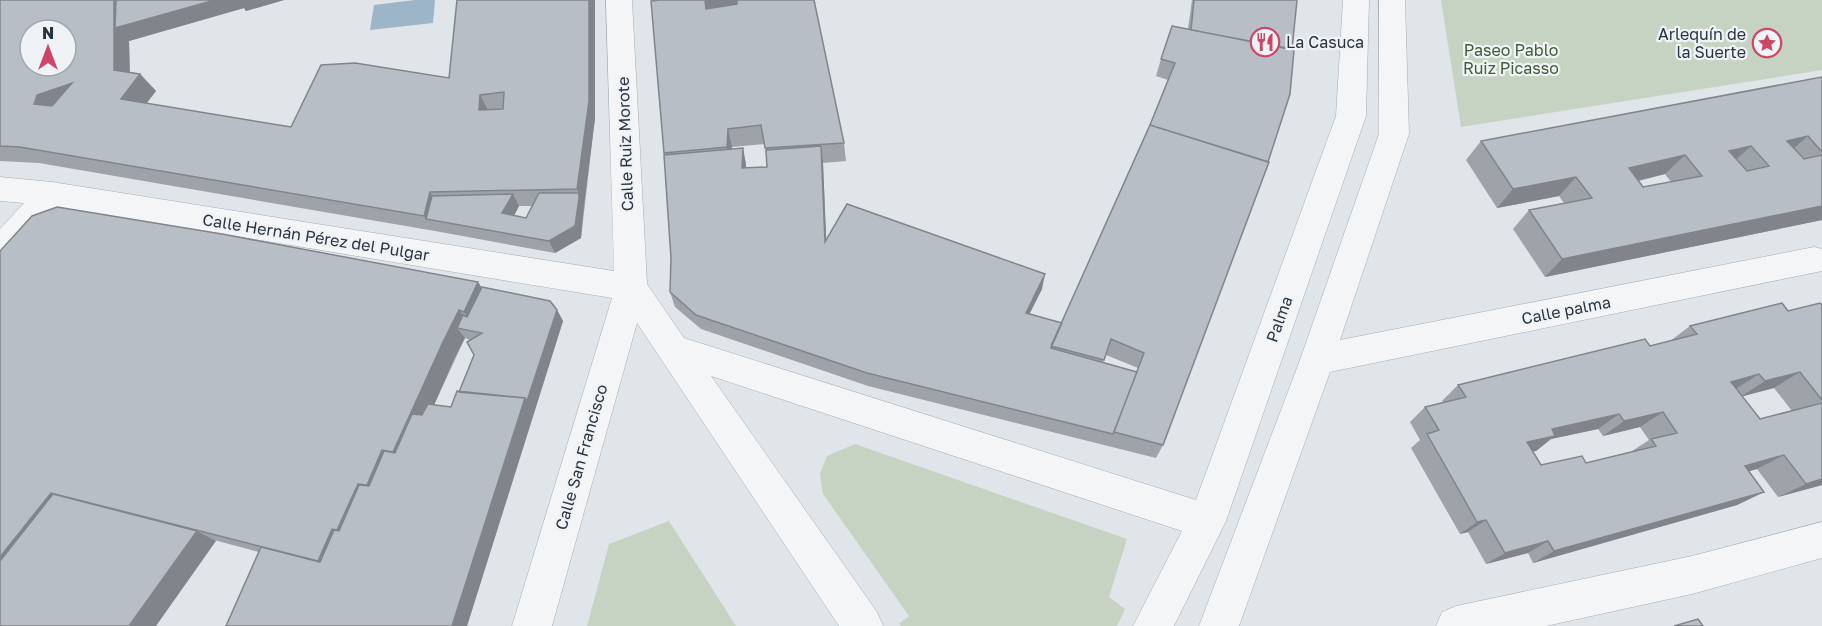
<svg xmlns="http://www.w3.org/2000/svg" width="1822" height="626" viewBox="0 0 1822 626" font-family="'Golos Text',sans-serif">
  <rect width="100%" height="100%" fill="#e0e5e9"/>
  <path fill="#c7d3c2" d="M1441,0H1822V70L1461,127Z
    M855,444L1127,539L1109,597L1125,609L1117,626H901L899,624L909,616L823,494L820,474L827,456Z
    M669,521L736,626H587L609,544Z"/>
  <path fill="#9cb5c8" d="M415,0H435L433,23L370,30L374,5Z"/>
  <g fill="none" stroke-linecap="round" stroke-linejoin="round">
    <g stroke="#a5acb3" stroke-width="1">
      <path id="minor" d="M606,0H632L647,284L684,338L1196,500L1336,116L1343,0H1369L1366,116L1226,521L1174,626H1133L1182,531L711,376L877,612L883,626H839L637,323L552,626H512L612,298L59,207L11,259L0,263V229L24,203L0,201V177L52,182L614,271Z
        M1379,0H1405L1409,134L1340,340L1814,247L1822,249V271L1330,372L1239,626H1199L1300,360L1379,134Z
        M1822,522V558L1692,594L1546,626H1436L1442,612L1456,606L1692,556Z"/>
    </g>
    <use href="#minor" fill="#f3f5f7" fill-rule="evenodd"/>
  </g>
  <path fill="#9ea3aa" fill-rule="evenodd" d="M0,0H284L246,11L244,8L129,41L130,72L140,74L156,91L146,103L291,127L449,78L457,0L595,118L581,238L555,253L435,231L39,163L0,161ZM519,206H532L526,218L514,216Z
    M1192,0H1297L1163,445L1156,458L868,386L701,329L675,307L670,292L671,258L664,155L652,1L844,143L846,161L823,163L826,240L1042,289L1029,314L1062,323L1150,125L1168,80L1156,76L1161,59L1188,29ZM765,144L767,167L746,168V164L732,149V147ZM1106,355L1138,368L1137,372L1103,362Z
    M1822,77V220L1545,277L1513,229L1529,210L1564,203L1559,196L1497,208L1466,160L1481,141ZM1665,174L1671,182L1643,187L1639,181Z
    M0,251L482,287L557,310L563,321L467,626H226L259,552L214,540L216,541L0,626ZM465,338L470,340L474,355L459,392L451,407L434,405Z
    M1822,305V485L1778,497L1757,469L1749,471L1764,492L1737,505L1533,563L1528,553L1486,564L1468,532L1460,534L1411,448L1420,440L1410,422L1425,407L1443,402L1442,401L1458,385L1650,346L1670,341L1690,326ZM1774,388L1792,411L1760,419L1742,396ZM1640,427L1649,440L1629,453L1586,463L1541,465L1532,451H1536L1551,439L1598,429L1603,436Z"/>
  <path fill="#81858b" d="M114,0H284L246,11L244,8L129,41L130,87L114,70Z
    M589,0H595V118L584,205L577,189Z
    M703,0H738L740,9L710,29Z
    M140,74L156,91L137,116L121,99Z
    M72,83L55,111L34,104L37,95Z
    M480,95L489,112L479,110Z
    M728,129L732,147L731,165L727,147Z
    M1808,136L1785,156L1787,141Z
    M821,146L823,163L827,257L825,242Z
    M1751,146L1730,165L1729,151Z
    M743,148L746,164V184L742,168Z
    M1685,155L1665,174L1610,187L1629,168Z
    M1576,177L1559,196L1497,208L1513,189Z
    M430,192L440,208L426,219L424,216Z
    M579,193L584,205L581,238L555,253L549,241Z
    M513,194L519,206L509,225L502,213Z
    M1822,206V220L1545,277L1562,259Z
    M1045,274L1042,289L1023,327L1026,313Z
    M478,282L489,298L475,328L464,312Z
    M459,310L471,326L457,328L465,338L455,357L408,465L393,452L443,342Z
    M557,310L563,321L467,626H452L525,398Z
    M1800,372L1774,388L1740,397L1765,381Z
    M1759,374L1734,390L1731,382Z
    M1663,412L1640,427L1603,436L1624,421Z
    M1619,414L1598,429L1551,439L1536,451L1508,456L1527,442L1552,429Z
    M382,450L397,463L383,497L367,485Z
    M1784,455L1757,469L1719,480L1745,466Z
    M1822,479V485L1778,497L1806,484Z
    M358,484L374,496L354,541L337,530Z
    M1764,492L1737,505L1533,563L1554,551Z
    M51,493L76,505L0,573V557Z
    M1486,520L1468,532L1460,534L1477,522Z
    M332,529L349,541L336,572L318,561Z
    M197,531L216,541L156,626H129Z
    M1548,541L1528,553L1486,564L1505,553Z"/>
  <path fill="#b8bec6" stroke="#81858b" stroke-width="1.5" fill-rule="evenodd" d="M0,0H114V70L140,74L121,99L291,127L321,65L355,63L449,78L457,0H589V101L577,189L430,192L424,216L20,147L0,146ZM30,30H66V66H30ZM72,83L52,106L34,104L37,95ZM504,92L503,109L479,110L480,95Z
    M116,0H215L115,28Z
    M659,0H705L706,9L737,4V0H814L844,143L765,148L761,125L728,129L727,147L664,153L651,1Z
    M1194,0H1297L1292,49L1191,30Z
    M1172,26L1294,50L1290,94L1268,162L1150,125L1175,63L1161,59Z
    M1822,77V152L1808,136L1787,141L1804,159L1822,155V206L1562,259L1529,210L1592,198L1576,177L1513,189L1481,141ZM1751,146L1769,166L1747,171L1729,151ZM1685,155L1702,176L1643,187L1629,168Z
    M1150,125L1269,162L1163,445L1114,432L1144,353L1111,339L1104,360L1051,346Z
    M821,146L825,242L847,204L1045,274L1026,313L1062,323L1051,348L1137,372L1113,434L867,373L696,315L670,292L671,258L664,155L743,148L742,168L767,167L766,150Z
    M539,193H579V198L575,226L549,241L426,219L432,196L513,194L502,213L526,218Z
    M57,207L222,234L478,282L464,312L459,310L443,342L393,452L382,450L367,485L358,484L337,530L332,529L318,561L51,493L0,557V251L32,216Z
    M482,287L550,301L557,310L527,401L525,398L459,392L474,355L467,342L482,333L457,328L463,315L467,317Z
    M1782,303L1788,311L1820,303L1822,305V400L1800,372L1765,381L1759,374L1731,382L1760,419L1822,403V479L1806,484L1784,455L1745,466L1764,492L1554,551L1548,541L1505,553L1486,520L1477,522L1427,434L1439,430L1425,407L1466,397L1458,385L1645,339L1650,346L1697,334L1690,326ZM1663,412L1677,433L1651,439L1656,446L1586,463L1582,456L1541,465L1527,442L1555,436L1552,429L1619,414L1624,421Z
    M457,391L525,398L452,626H226L261,547L320,562L334,530L339,531L359,485L369,486L384,451L395,453L412,414L422,415L428,404L451,407Z
    M53,494L197,531L129,626H0V561Z
    M1698,619L1703,626H1674Z"/>
  <defs>
    <g id="restaurant-ring" transform="scale(1.5)"><circle r="9.5" fill="#f0f3f6" stroke="#cc4767" stroke-width="1.5"/><path d="M-5-6h1v4h1v-4h1v4h1v-4h1v5L-1.5 .5V6h-2V.5L-5-1ZM5-6V6H3V1.5H1.5Q1.5-4 5-6Z" fill="#cc4767"/></g>
    <g id="sight-ring" transform="scale(1.5)"><circle r="9.5" fill="#f0f3f6" stroke="#cc4767" stroke-width="1.5"/><path d="M0-6L1.8-2.2L6-1.7L2.9 1.2L3.7 5.4L0 3.3L-3.7 5.4L-2.9 1.2L-6-1.7L-1.8-2.2Z" fill="#cc4767"/></g>
  </defs>
  <g fill-rule="evenodd">
    <use href="#restaurant-ring" x="1265" y="42"/>
    <use href="#sight-ring" x="1767" y="43"/>
  </g>
  <g text-anchor="middle" stroke-width="4.5" stroke-linejoin="round" paint-order="stroke">
    <g font-size="16" fill="#293440" stroke="#f0f3f6" text-anchor="end">
      <text x="1746" y="40">Arlequín de<tspan x="1746" dy="18">la Suerte</tspan></text>
      <text x="1286" y="48" text-anchor="start">La Casuca</text>
    </g>
    <g font-size="16" fill="#415c37" stroke="#f0f3f6">
      <text x="1511" y="56">Paseo Pablo<tspan x="1511" dy="18">Ruiz Picasso</tspan></text>
    </g>
    <g font-size="16" fill="#293440" stroke="#f0f3f6">
      <text transform="translate(625 144) rotate(-92)" y="6">Calle Ruiz Morote</text>
      <text transform="translate(316 237) rotate(9)" y="6">Calle Hernán Pérez del Pulgar</text>
      <text transform="translate(1566 310) rotate(-11)" y="6">Calle palma</text>
      <text transform="translate(1279 319) rotate(-70)" y="6">Palma</text>
      <text transform="translate(581 457) rotate(-74)" y="6">Calle San Francisco</text>
    </g>
  </g>
  <g transform="translate(48 48)"><circle r="28" fill="#f0f3f6" stroke="#a0a7ad" stroke-width="1.5"/>
  <path d="M0-4.5L10 22L0 15L-10 22Z" fill="#cc4767"/>
  <text y="-9" font-size="16" font-weight="bold" text-anchor="middle" fill="#293440">N</text>
  </g>
</svg>
